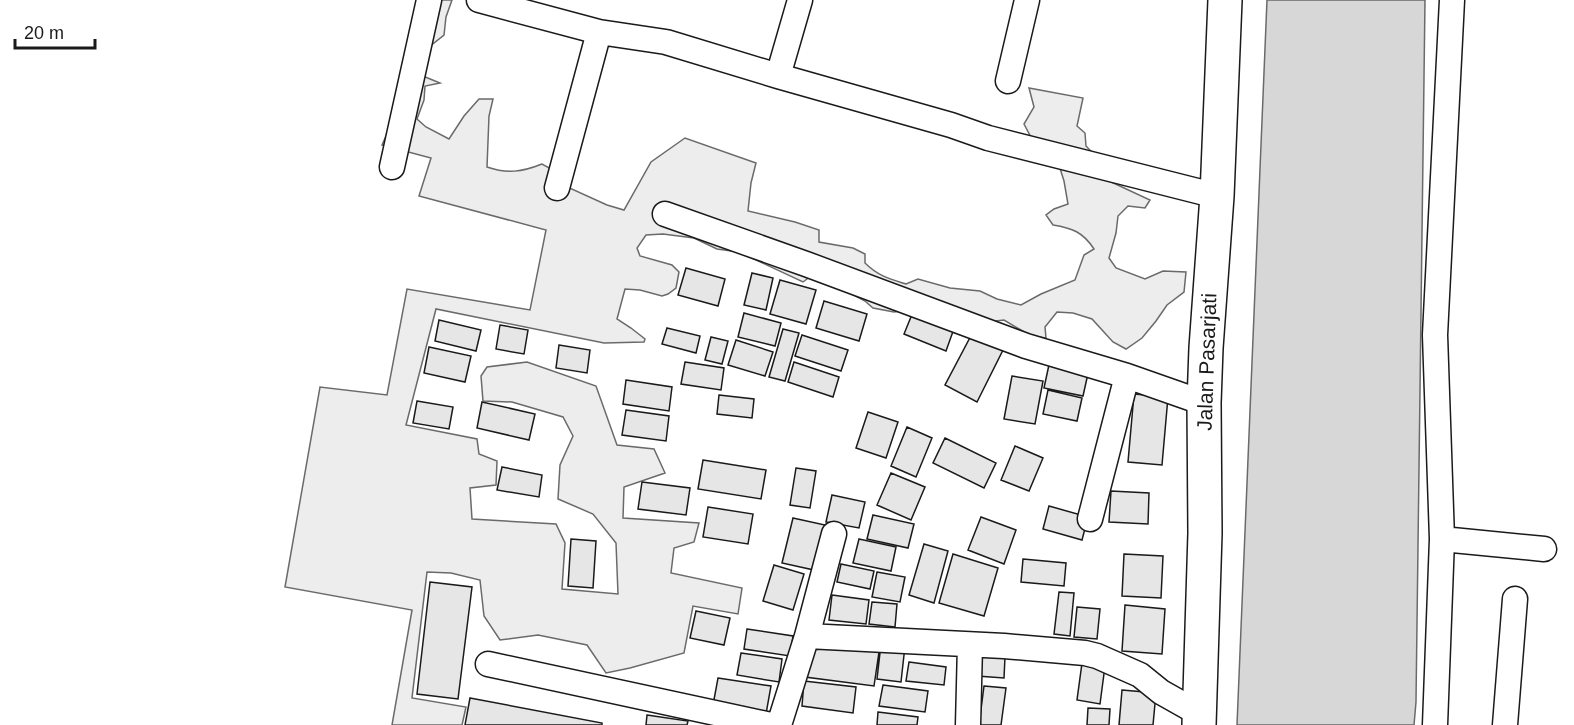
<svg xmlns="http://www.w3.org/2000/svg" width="1574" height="725" viewBox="0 0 1574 725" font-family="Helvetica,sans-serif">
  <rect width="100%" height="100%" fill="#fff"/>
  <path fill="#ededed" stroke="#6a6a6a" stroke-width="1.5" d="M427,0H452L446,17L444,35L424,51L418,74L440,83L425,86L424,100L417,119L426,127L449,139L464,116L479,99H493L489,116L487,167C507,174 522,172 542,164L555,171L565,186L607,205L624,210L651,162L685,138L756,163L751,183L748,211L795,222L819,230V242L853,248L865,254V263C878,276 890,279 906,284L918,279L950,288L980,291L997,299L1021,305L1041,294L1075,280L1084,255L1094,249C1083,232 1072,228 1053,225L1046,215L1054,209L1068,204L1064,181L1058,162L1033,141L1024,124L1034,107L1029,88L1083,98L1077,126L1085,133L1086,146L1110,171L1107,180L1150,200L1145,208L1128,206L1118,216L1116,233L1109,258L1116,268L1145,279L1163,271L1186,272L1184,292L1167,305L1156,321L1142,338L1126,349L1113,342L1092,319L1073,313L1057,312L1045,327L1046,338L1031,336L1004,320L978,323L908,310L894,312L873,308L865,301L837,286L811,276L803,282L739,252L717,249L694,238L663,234L646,235L637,248L640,256L672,265L679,272L676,288L668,294L662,296L640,290L625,289L617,319L631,328L645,339L644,342L604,343L436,309L406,425L477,439L479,454L497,461L496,485L470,488L472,519L556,524L565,543L562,589L618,594L616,543L593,514L558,499L560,465L573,436L563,417L512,402L483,401L481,376L487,367L527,362L596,386L617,445L654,449L665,473L624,487L623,518L699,523L694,542L674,548L671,573L742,588L738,614L693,606L684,653L630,668L606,673L587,645L538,635L500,640L484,616L480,580L451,573L427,572L412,698L466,707L462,725H392L412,610L285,587L320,387L387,395L407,289L530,310L546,230L419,196L431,158L382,145L390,127Z"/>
  <path fill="#d7d7d7" stroke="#6a6a6a" stroke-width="1.5" d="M1267,0H1425L1416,702L1414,725H1237Z"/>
  <path fill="#e6e6e6" stroke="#1a1a1a" stroke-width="1.5" d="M686,268L725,279L718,306L678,295Z
    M752,273L773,278L766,310L744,305Z
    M780,280L816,290L806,324L770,314Z
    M824,301L867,314L859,341L816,328Z
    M915,307L956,323L946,351L904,334Z
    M744,313L781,323L775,346L738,337Z
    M439,320L481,330L476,351L435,341Z
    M500,325L528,330L524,354L496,349Z
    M667,328L700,336L696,353L662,344Z
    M783,329L799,333L785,381L769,377Z
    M974,330L1005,346L977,402L945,385Z
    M802,335L848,350L841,371L795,356Z
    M711,337L728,341L722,364L705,360Z
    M736,340L773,352L765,376L728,365Z
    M559,345L590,350L587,373L556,368Z
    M429,347L471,356L465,382L424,373Z
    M1050,360L1089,369L1083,396L1044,388Z
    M685,362L724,368L721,390L681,384Z
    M794,362L839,377L833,397L788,382Z
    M1012,376L1043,381L1035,424L1004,419Z
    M626,380L672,387L669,411L623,404Z
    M1048,390L1082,398L1077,421L1043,414Z
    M1134,394L1168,397L1162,465L1128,462Z
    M719,395L754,399L752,418L717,414Z
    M417,401L453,407L449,429L413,423Z
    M482,402L535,414L529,440L477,428Z
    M626,410L669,416L666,441L622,435Z
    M868,412L898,422L886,458L856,448Z
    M907,427L932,438L916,477L891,466Z
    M945,438L996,463L984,488L933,463Z
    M1015,446L1043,458L1029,491L1001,480Z
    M703,460L766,470L761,499L698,489Z
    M502,467L542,475L539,497L497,490Z
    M796,468L816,471L810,508L790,505Z
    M891,473L925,487L911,520L877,505Z
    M642,482L690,488L686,515L638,509Z
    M1111,491L1149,493L1148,524L1109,522Z
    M832,495L865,502L859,528L826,522Z
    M1049,506L1088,517L1082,540L1043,529Z
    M708,507L753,514L748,544L703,537Z
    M873,515L914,524L908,548L867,539Z
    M981,517L1016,530L1004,564L968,550Z
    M793,518L825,525L814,570L782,563Z
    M571,539L596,541L593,588L568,586Z
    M859,539L896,547L891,571L853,563Z
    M924,544L948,551L934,603L909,595Z
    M953,554L998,568L984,616L939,603Z
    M1124,554L1163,556L1161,598L1122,596Z
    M1023,559L1066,563L1064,586L1021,582Z
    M841,564L874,571L870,589L837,582Z
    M774,565L804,574L793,610L763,601Z
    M877,572L905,577L900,602L872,597Z
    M430,582L472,587L458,699L417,694Z
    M1059,592L1074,593L1070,636L1054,634Z
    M832,595L869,600L866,624L829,620Z
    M872,602L897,604L895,627L869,624Z
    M1125,605L1165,609L1162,654L1122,651Z
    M1077,607L1100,609L1097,639L1074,637Z
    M696,611L730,618L724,645L690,638Z
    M747,629L793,636L790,656L744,649Z
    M809,644L879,652L874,686L805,677Z
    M881,644L905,646L901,682L877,679Z
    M741,653L782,659L779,682L737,675Z
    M979,655L1005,657L1004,678L977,676Z
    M909,662L946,667L944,685L906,681Z
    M1082,663L1105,666L1100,704L1077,700Z
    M718,678L771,686L766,714L713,705Z
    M804,681L856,687L853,713L802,706Z
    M883,685L928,691L925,712L879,706Z
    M984,686L1006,688L1001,725H979Z
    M1122,690L1156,693L1153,725H1119Z
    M470,698L602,723V725H465Z
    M1088,708L1110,709L1109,725H1087Z
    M878,712L918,717L917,725H877Z
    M647,715L688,721L687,725H646Z"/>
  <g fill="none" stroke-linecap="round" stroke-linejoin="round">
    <g stroke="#1a1a1a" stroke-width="27">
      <path id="street" d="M479,0L599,32L666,42L778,76L951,125L988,138L1217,196
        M778,76L800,0
        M1008,81L1027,0
        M392,167L429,0
        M557,188L599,32
        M665,214L806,264L1026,346L1127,376L1204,403
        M1090,519L1127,376
        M1442,539L1544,549
        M807,636L1004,646L1085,653L1097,656L1140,675L1161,692L1200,714
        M488,664L771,725
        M779,725L807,636L834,534
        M968,725L970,645
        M1435,725L1442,539L1435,335L1452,0
        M1505,725L1515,599"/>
    </g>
    <g stroke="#1a1a1a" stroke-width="36">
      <path id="secondary" d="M1199,725L1205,533L1204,403L1206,348L1217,196L1225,0"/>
    </g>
    <use href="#street" stroke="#fff" stroke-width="24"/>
    <use href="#secondary" stroke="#fff" stroke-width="33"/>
  </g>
  <g text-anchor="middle" stroke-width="4.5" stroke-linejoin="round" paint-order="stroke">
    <g font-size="21" fill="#1a1a1a" stroke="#fff">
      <text transform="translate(1207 362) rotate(-88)" y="7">Jalan Pasarjati</text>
    </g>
  </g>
  <path d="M15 39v9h80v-9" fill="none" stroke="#1a1a1a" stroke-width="3"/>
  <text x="24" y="39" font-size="18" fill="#1a1a1a" stroke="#ffffff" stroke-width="4.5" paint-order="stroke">20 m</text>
</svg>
